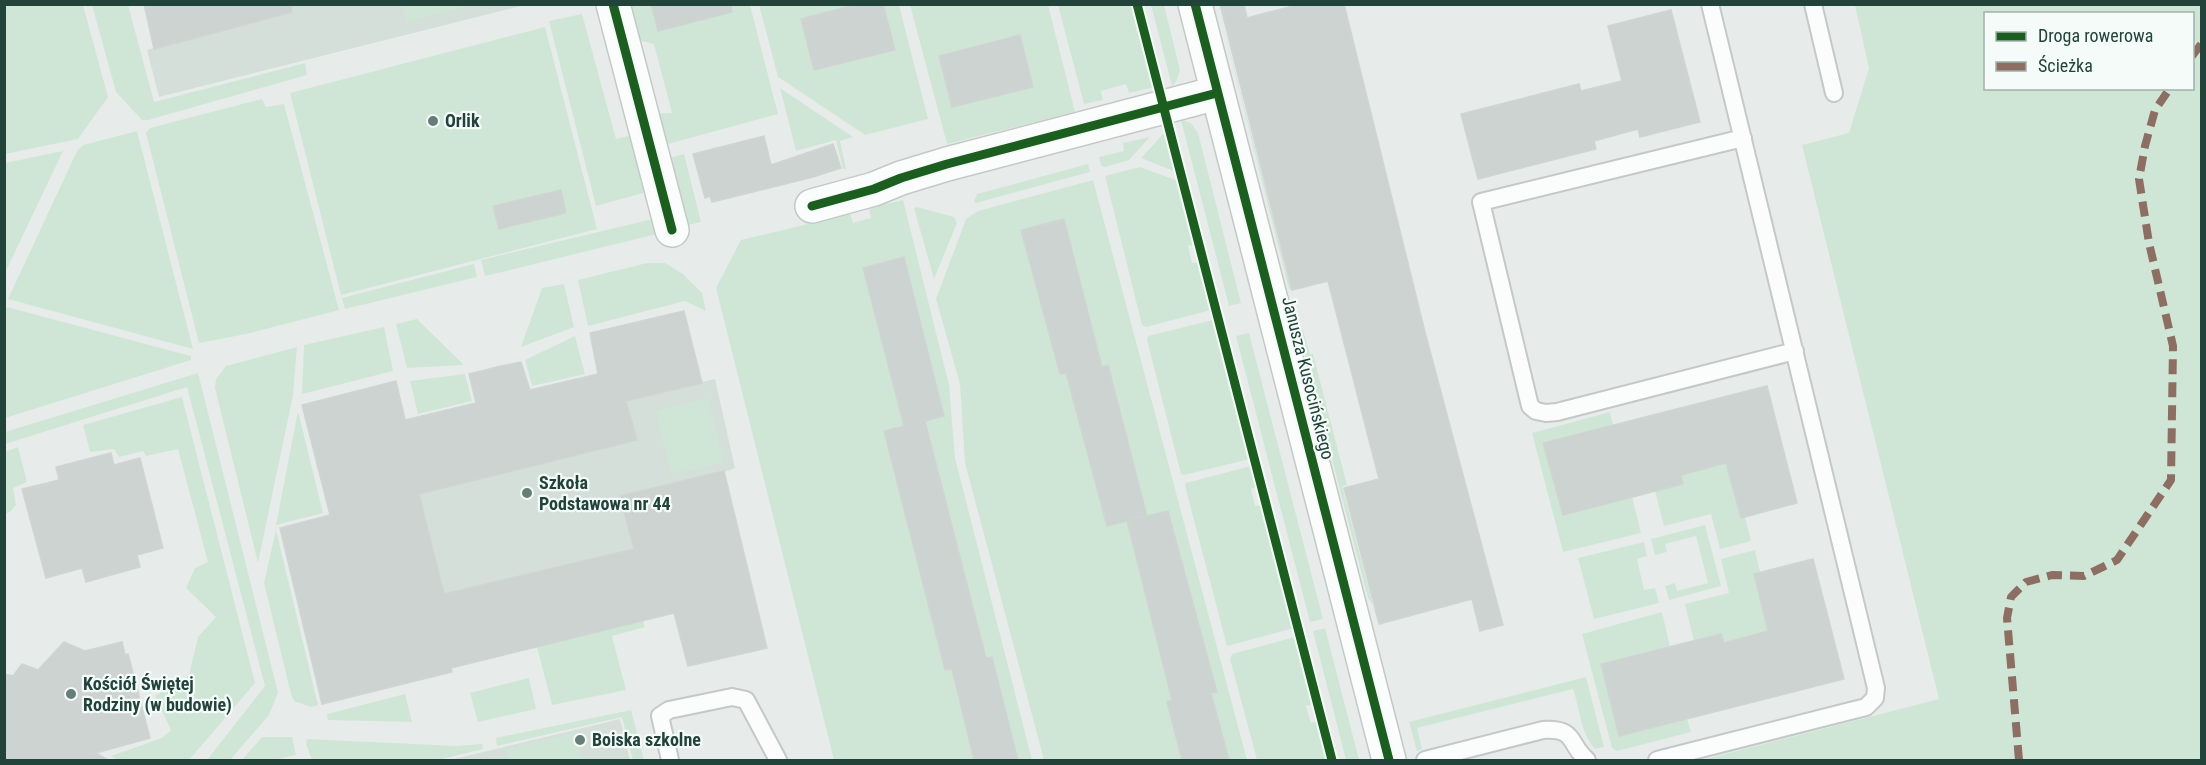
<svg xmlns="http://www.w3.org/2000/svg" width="2206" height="765" viewBox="0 0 2206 765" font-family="'Roboto Condensed',sans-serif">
  <rect width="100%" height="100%" fill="#e7ecea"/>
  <path fill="#d4dfda" d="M144,5H525L159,97L147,50L154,48Z
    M684,311L702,382L715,379L735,468L724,472L767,648L688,666L674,613L456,666L451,668L452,672L322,704L280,528L330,515L302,405L396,381L406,420L476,403L501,366L521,362L530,390L598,374L590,333Z
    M620,719L630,760H450Z"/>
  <path fill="#cfe6d6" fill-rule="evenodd" d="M4,5H83L108,97L78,139L5,154Z
    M92,5H128L154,102L305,63L307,75L148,120H142L116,92Z
    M465,5V7L407,21L403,5Z
    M621,5H750L778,114L668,144L657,141L650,114L672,113L654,44L630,38Z
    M759,5H899L928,119L865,135L778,77Z
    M910,5H1048L1075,112L947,144Z
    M1058,5H1133L1154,87L1129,93L1126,84L1101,91L1103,100L1084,104Z
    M1151,5H1164L1180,70L1176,82L1172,86Z
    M1218,5L1292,291L1289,289Z
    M1855,5H2201V760H1702L1939,699L1802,145L1849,133L1869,68ZM1986,14H2192V88H1986Z
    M582,14L616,139L636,134L649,182L643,193L596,206L549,21Z
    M545,27L597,229L341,295L290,93Z
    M780,88L853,137L840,141L846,169H843L836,140L796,151Z
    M262,99L266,107L284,104L339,310L246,334L199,343L146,133L150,128Z
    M1181,120L1191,123L1198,133L1241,303L1229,306Z
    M137,131L193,349L8,299L77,151L83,145Z
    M1165,132L1176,172L1141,158Z
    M1150,137L1129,160L1105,167L1101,166L1099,157L1124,151L1123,143Z
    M63,151L5,273V163Z
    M684,154L701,222L679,227L662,160Z
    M1088,164L1090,172L976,203L974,201L977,194Z
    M1140,167L1178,181L1195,244L1188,246L1192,263L1199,262L1211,310L1146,327L1142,325L1105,176Z
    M1093,180L1247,760H1044L965,463L960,384L936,299L966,219L978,211Z
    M903,200L949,385L955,458L1032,760H834L716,288L741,240L850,214L853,223L871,218L869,208Z
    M917,207L954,217L957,223L934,279L914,208Z
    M657,218L661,233L485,276L481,260Z
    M647,263H665L683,274L702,293L706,311L685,301L588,326L578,280Z
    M474,264L477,277L345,309L342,298Z
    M564,284L574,327L521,347L542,288Z
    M7,307L191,356V360L5,418L4,312Z
    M417,319L464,365L407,368L396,324Z
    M1213,320L1250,459L1184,475L1181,474L1147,340L1148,336Z
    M384,327L393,371L302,394L304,345Z
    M1302,327L1310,354H1313L1347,485L1342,486L1373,605L1368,598L1299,331Z
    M1249,333L1323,619L1310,622L1236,336Z
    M575,336L585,374L532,386L525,360Z
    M297,347L293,395L258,563L215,388L216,379L226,366Z
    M198,373L278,693L269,715L230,760H207L265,686L187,387L5,444V432Z
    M465,374L472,401L418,414L410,381Z
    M182,397L255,683L189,760H117L111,756L162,738L171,730L155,696L189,675L198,637L216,617L186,588L195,568L208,562L178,449L146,456L143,451L119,457L114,449L90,452L83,425Z
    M708,398L723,462L671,474L656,411Z
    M298,411L323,513L276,525Z
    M1610,412L1613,425L1543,443L1632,497L1641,533L1563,552L1532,433Z
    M18,447L27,482L13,488L16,505L11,511L5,514V452Z
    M1732,462V486L1741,517H1745L1751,541L1720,549L1711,514L1664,526L1655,491L1683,484L1681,475Z
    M1251,466L1257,487L1251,489L1255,506L1262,505L1294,628L1227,646L1185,486L1186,483Z
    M1705,525L1721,586L1669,600L1665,586L1675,583L1677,591L1708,583L1696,536L1665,544L1667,552L1655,555L1651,539Z
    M276,530L318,705L311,707L294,701L291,694L264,583Z
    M1644,542L1647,556L1637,559L1644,590L1655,588L1659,603L1594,619L1578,558Z
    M1755,550L1760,572L1754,575L1762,608L1775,630L1723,643L1721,634L1694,641L1685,604L1729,593L1721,559Z
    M1662,612L1670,647L1601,665L1619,736L1687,719L1691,732L1617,751L1612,748L1582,634Z
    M643,621L645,627L612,636L626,690L552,705L537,647Z
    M1325,628L1359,760H1346L1313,631Z
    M1295,637L1313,704L1306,706L1311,723L1317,721L1328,760H1257L1230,659L1232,654Z
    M1586,677L1604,747L1595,749C1580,732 1580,709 1573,689L1417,728L1422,749L1417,751L1409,722Z
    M529,678L536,709L478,722L470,693Z
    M405,694L412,722L328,720L327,714Z
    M631,710L644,760H633L622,717L497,746L496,738Z
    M575,733L582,760H508L506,749Z
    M262,737H292L296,755L274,760H242Z
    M307,739L457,746L482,744L483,749L438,760H312L306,744Z"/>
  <path fill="#cdd3d1" stroke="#cfd5d3" stroke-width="1.5" d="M144,4H291L292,12L154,49Z
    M651,4H731L732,12L658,31Z
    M858,4H883L895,50L814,70L801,19Z
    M1220,4H1244L1247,18L1300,4H1344L1425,332L1503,625L1480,631L1472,599L1379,624L1344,488L1379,479L1328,281L1292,290Z
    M1671,10L1700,122L1640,137L1638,129L1594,141L1596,149L1478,179L1461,114L1579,84L1581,91L1622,81L1608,26Z
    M1020,35L1033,87L952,107L939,56Z
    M764,136L771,165L833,144L841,168L813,177L712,202L710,196L705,198L693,154Z
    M561,190L566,213L499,229L493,206Z
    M1064,219L1102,367L1108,365L1147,516L1107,526L1066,373L1060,374L1021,230Z
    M904,257L944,416L925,421L986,658L992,657L1018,760H974L952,669L945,670L884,431L904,426L863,268Z
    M684,311L702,383L626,401L637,440L419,494L444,594L634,549L620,496L724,471L767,648L688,666L674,613L451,668L452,672L322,704L280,528L330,515L302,405L396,381L405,420L476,403L469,374L501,366L521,362L530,390L598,374L590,333Z
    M1767,386L1797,503L1741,518L1726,463L1681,475L1683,484L1563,515L1543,443Z
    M111,453L114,465L140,458L163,548L137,555L140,567L86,582L82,568L46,578L22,489L59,480L56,467Z
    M1168,511L1217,692L1211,693L1229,760H1182L1167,702L1172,700L1127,521Z
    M1813,559L1844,679L1619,736L1601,664L1721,634L1724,643L1768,631L1754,574Z
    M64,642L85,651L122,642L125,655L128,654L150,738L96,753L108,760H4V674L13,676L22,664L38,670Z"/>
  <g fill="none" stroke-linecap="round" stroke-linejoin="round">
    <g stroke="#c4c9c7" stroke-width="20">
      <path id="service" d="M1813,4L1834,93
        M1743,138L1481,202L1530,406L1536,411L1546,413L1557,412L1795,351
        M670,760L660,716L669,710L732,697L746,700L778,760
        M1425,760L1543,730C1577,728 1568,744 1587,760
        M1657,760L1866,707L1875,698L1876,688L1710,4"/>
    </g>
    <g stroke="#c4c9c7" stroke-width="36">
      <path id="minor" d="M613,4L672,230
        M812,206L874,189L901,178L947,164L1217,93"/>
    </g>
    <g stroke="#c4c9c7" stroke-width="36">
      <path id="tertiary" d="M1195,4L1389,760"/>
    </g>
    <use href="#service" stroke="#fbfcfc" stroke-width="16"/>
    <use href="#minor" stroke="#fbfcfc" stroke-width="33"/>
    <use href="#tertiary" stroke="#fbfcfc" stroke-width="33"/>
    <path stroke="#8d6e63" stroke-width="8" stroke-dasharray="15 8" stroke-linecap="butt" d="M2192,56L2202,43
      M2019,760L2007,618L2011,597L2026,582L2052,575L2084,576L2117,560L2171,480L2173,346L2149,243L2139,179L2145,146L2155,110L2170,88"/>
    <g stroke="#f5fbf8" stroke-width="13">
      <path id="cycleway" d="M613,4L672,230
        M1137,4L1332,760
        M1195,4L1389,760
        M812,206L874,189L901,178L947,164L1217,93"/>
    </g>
    <use href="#cycleway" stroke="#1b5e20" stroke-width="9"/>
  </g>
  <g fill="#667e78" stroke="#f5fbf8" stroke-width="2">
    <circle cx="433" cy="121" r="6"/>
    <circle cx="527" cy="493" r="6"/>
    <circle cx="71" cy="694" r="6"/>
    <circle cx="580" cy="740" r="6"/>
  </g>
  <g text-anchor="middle" stroke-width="4.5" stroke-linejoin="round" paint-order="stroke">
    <g font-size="18" font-weight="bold" fill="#21433a" stroke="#f5fbf8" text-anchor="start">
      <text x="445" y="127">Orlik</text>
      <text x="539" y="489">Szkoła<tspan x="539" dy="21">Podstawowa nr 44</tspan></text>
      <text x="83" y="690">Kościół Świętej<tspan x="83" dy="21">Rodziny (w budowie)</tspan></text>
      <text x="592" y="746">Boiska szkolne</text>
    </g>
    <g font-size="18" fill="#21433a" stroke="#f5fbf8">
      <text transform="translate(1308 378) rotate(76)" y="6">Janusza Kusocińskiego</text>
    </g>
  </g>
  <rect width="2206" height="765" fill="none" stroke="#21433a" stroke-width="12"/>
  <rect x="1984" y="12" width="210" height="78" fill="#f5fbf8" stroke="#a0b1ac" stroke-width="1.5"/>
  <rect x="1996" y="32" width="30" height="9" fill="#1b5e20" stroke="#a0b1ac" stroke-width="1.5"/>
  <text x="2038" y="42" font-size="18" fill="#21433a">Droga rowerowa</text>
  <rect x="1996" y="62" width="30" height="9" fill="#8d6e63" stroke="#a0b1ac" stroke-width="1.5"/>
  <text x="2038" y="72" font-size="18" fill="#21433a">Ścieżka</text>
</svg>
